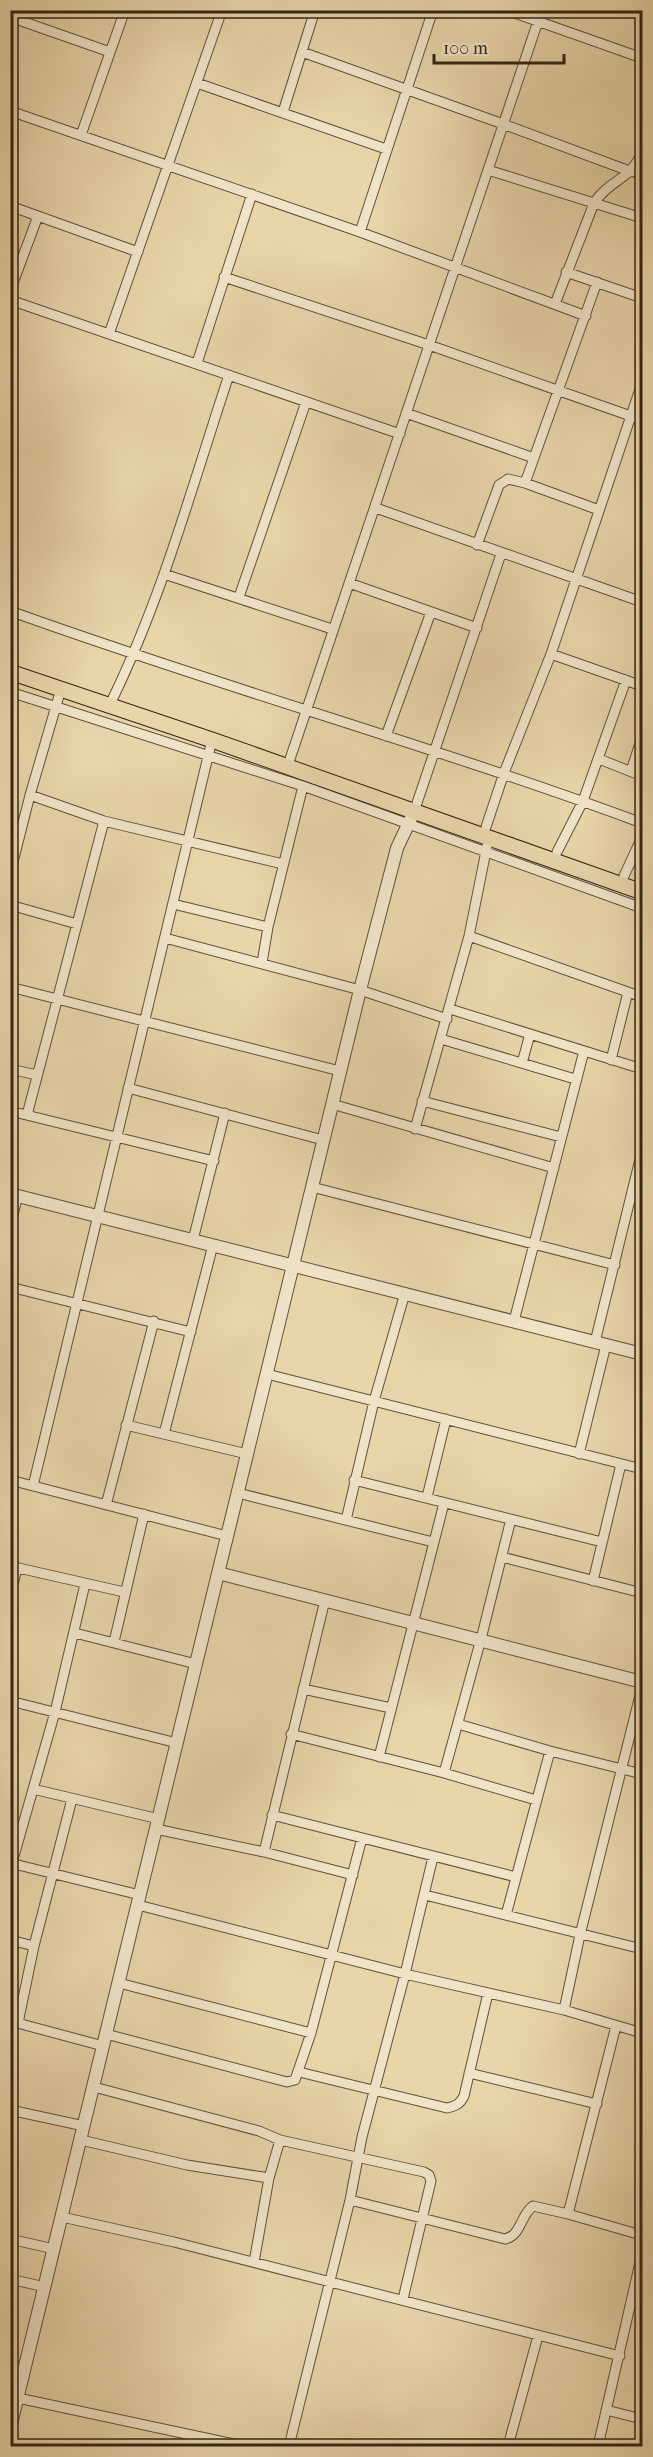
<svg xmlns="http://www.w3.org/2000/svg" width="653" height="2457" viewBox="0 0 653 2457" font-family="'IM FELL French Canon',serif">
  <rect width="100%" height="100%" fill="#e8d5aa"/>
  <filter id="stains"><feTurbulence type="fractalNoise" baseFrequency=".00333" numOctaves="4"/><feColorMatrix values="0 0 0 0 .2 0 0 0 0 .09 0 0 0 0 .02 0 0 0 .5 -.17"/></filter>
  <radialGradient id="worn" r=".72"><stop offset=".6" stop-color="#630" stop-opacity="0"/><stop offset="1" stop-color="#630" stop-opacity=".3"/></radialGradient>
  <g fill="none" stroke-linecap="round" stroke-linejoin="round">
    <g stroke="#605138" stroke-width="11">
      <path id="minor" d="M506,10L642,58
        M10,17L110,52
        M302,52L503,124L632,172
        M197,83L386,149
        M10,111L360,232L586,316
        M283,112L315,10
        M81,135L125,10
        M488,170L642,218
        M10,206L138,252
        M360,232L433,10
        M566,272L642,298
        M224,277L429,345L642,420
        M10,291L38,216
        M10,300L400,434
        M555,304L594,203C610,179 631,180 642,152
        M109,334L222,10
        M197,363L252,194
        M406,413L534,458
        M525,483L597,282
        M376,508L642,602
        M477,545L499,485L508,479L525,483L599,510
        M164,574L332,629
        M349,583L477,628
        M239,597L306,402
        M10,611C220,687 434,746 642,823
        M551,654L642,686
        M10,692L303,786L642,908
        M113,698C163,595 193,483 229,375
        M386,736L431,612
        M599,759L642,776
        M287,768L538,21
        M631,771L642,737
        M30,795L104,821L283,864
        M417,803L501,554
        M486,827L504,773L551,654L642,383
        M557,852L583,801L626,680
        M10,874L30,795L61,689
        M624,876L642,837
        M173,904L268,927
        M10,905L77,924
        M469,936L642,997
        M165,938L360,990L447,1019
        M262,963L268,927L303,786
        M10,987L340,1071
        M450,1009L642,1069
        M441,1039L575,1079
        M611,1060L628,992
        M522,1063L530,1034
        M10,1069L37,1075
        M128,1088L323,1140
        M422,1101L561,1137
        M332,1104L554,1168
        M10,1111L214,1161
        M27,1115L104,821
        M415,1129L469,936L487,846
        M312,1187L615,1265
        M631,1197L642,1200
        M10,1227L18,1195
        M193,1240L225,1113
        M10,1287L191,1332
        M514,1321L584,1051
        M595,1342L642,1151
        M267,1374L642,1469
        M126,1425L247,1454
        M164,1434L213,1245
        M579,1454L606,1345
        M10,1480L227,1536
        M354,1480L602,1542
        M33,1486L212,740
        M238,1493L433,1542
        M427,1497L446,1419
        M106,1505L154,1321
        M346,1520L374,1401L405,1293
        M502,1557L642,1593
        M10,1566L124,1592
        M593,1581L621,1464
        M10,1597L17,1568
        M75,1633L196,1664
        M114,1642L144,1514
        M303,1689L391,1708
        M10,1701L177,1743
        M458,1724L550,1751L642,1774
        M291,1734L444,1773L536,1800
        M379,1757L444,1503
        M444,1773L481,1639L511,1519
        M33,1789L159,1819
        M272,1815L516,1877
        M156,1829L264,1852L353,1875
        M264,1852L325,1600
        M10,1863L140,1895
        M12,1863L55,1712L85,1584
        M425,1895L642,1949
        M138,1905L405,1974L564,2010L642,2033
        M506,1915L550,1751
        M10,1940L34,1946
        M119,1983L311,2033
        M564,2010L580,1935L642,1687
        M10,2021L103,2046
        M18,2023L34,1946L72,1799
        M106,2034L287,2082L295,2080L311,2033L362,1838
        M299,2072L447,2108C456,2106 460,2104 464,2096L488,1993
        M469,2073L597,2104
        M94,2087L259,2131L280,2140
        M10,2110L84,2126
        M81,2140L187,2165L269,2178
        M350,2200L505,2239C521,2236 521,2214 533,2206L568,2214L641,2235
        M568,2214L616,2026
        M62,2217L174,2242L620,2356
        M10,2239L54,2249
        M254,2262L269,2178L280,2140L424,2172L429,2175L431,2181L403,2299
        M10,2279L45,2287
        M10,2369L24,2373
        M18,2398L243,2446
        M606,2410L642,2419
        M289,2446L350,2200L362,2137L405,1974L433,1857
        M508,2446L538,2336
        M598,2446L641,2258L642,2232"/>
    </g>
    <g stroke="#605138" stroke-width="14">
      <path id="tertiary" d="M10,1194L642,1354
        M218,1573L642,1682
        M10,2428L360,990L397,848L414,812"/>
    </g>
    <g stroke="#332512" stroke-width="17">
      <path id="primary" d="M10,672L212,740L642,892"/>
    </g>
    <use href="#minor" stroke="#f0e4c8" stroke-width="9"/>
    <use href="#tertiary" stroke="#f0e4c8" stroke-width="12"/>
    <use href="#primary" stroke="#e8d5aa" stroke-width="15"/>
  </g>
  <rect width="653" height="2457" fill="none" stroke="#e8d5aa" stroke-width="36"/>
  <rect x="12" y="12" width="629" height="2433" fill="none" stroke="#332512" stroke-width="3"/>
  <rect x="18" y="18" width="617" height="2421" fill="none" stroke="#332512" stroke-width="1.5"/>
  <path d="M434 54v9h130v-9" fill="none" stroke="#332512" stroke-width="3"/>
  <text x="443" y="54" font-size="18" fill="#332512" stroke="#f0e4c8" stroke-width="4.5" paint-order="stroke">100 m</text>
  <rect width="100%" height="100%" filter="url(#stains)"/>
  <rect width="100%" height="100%" fill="url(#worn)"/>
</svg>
